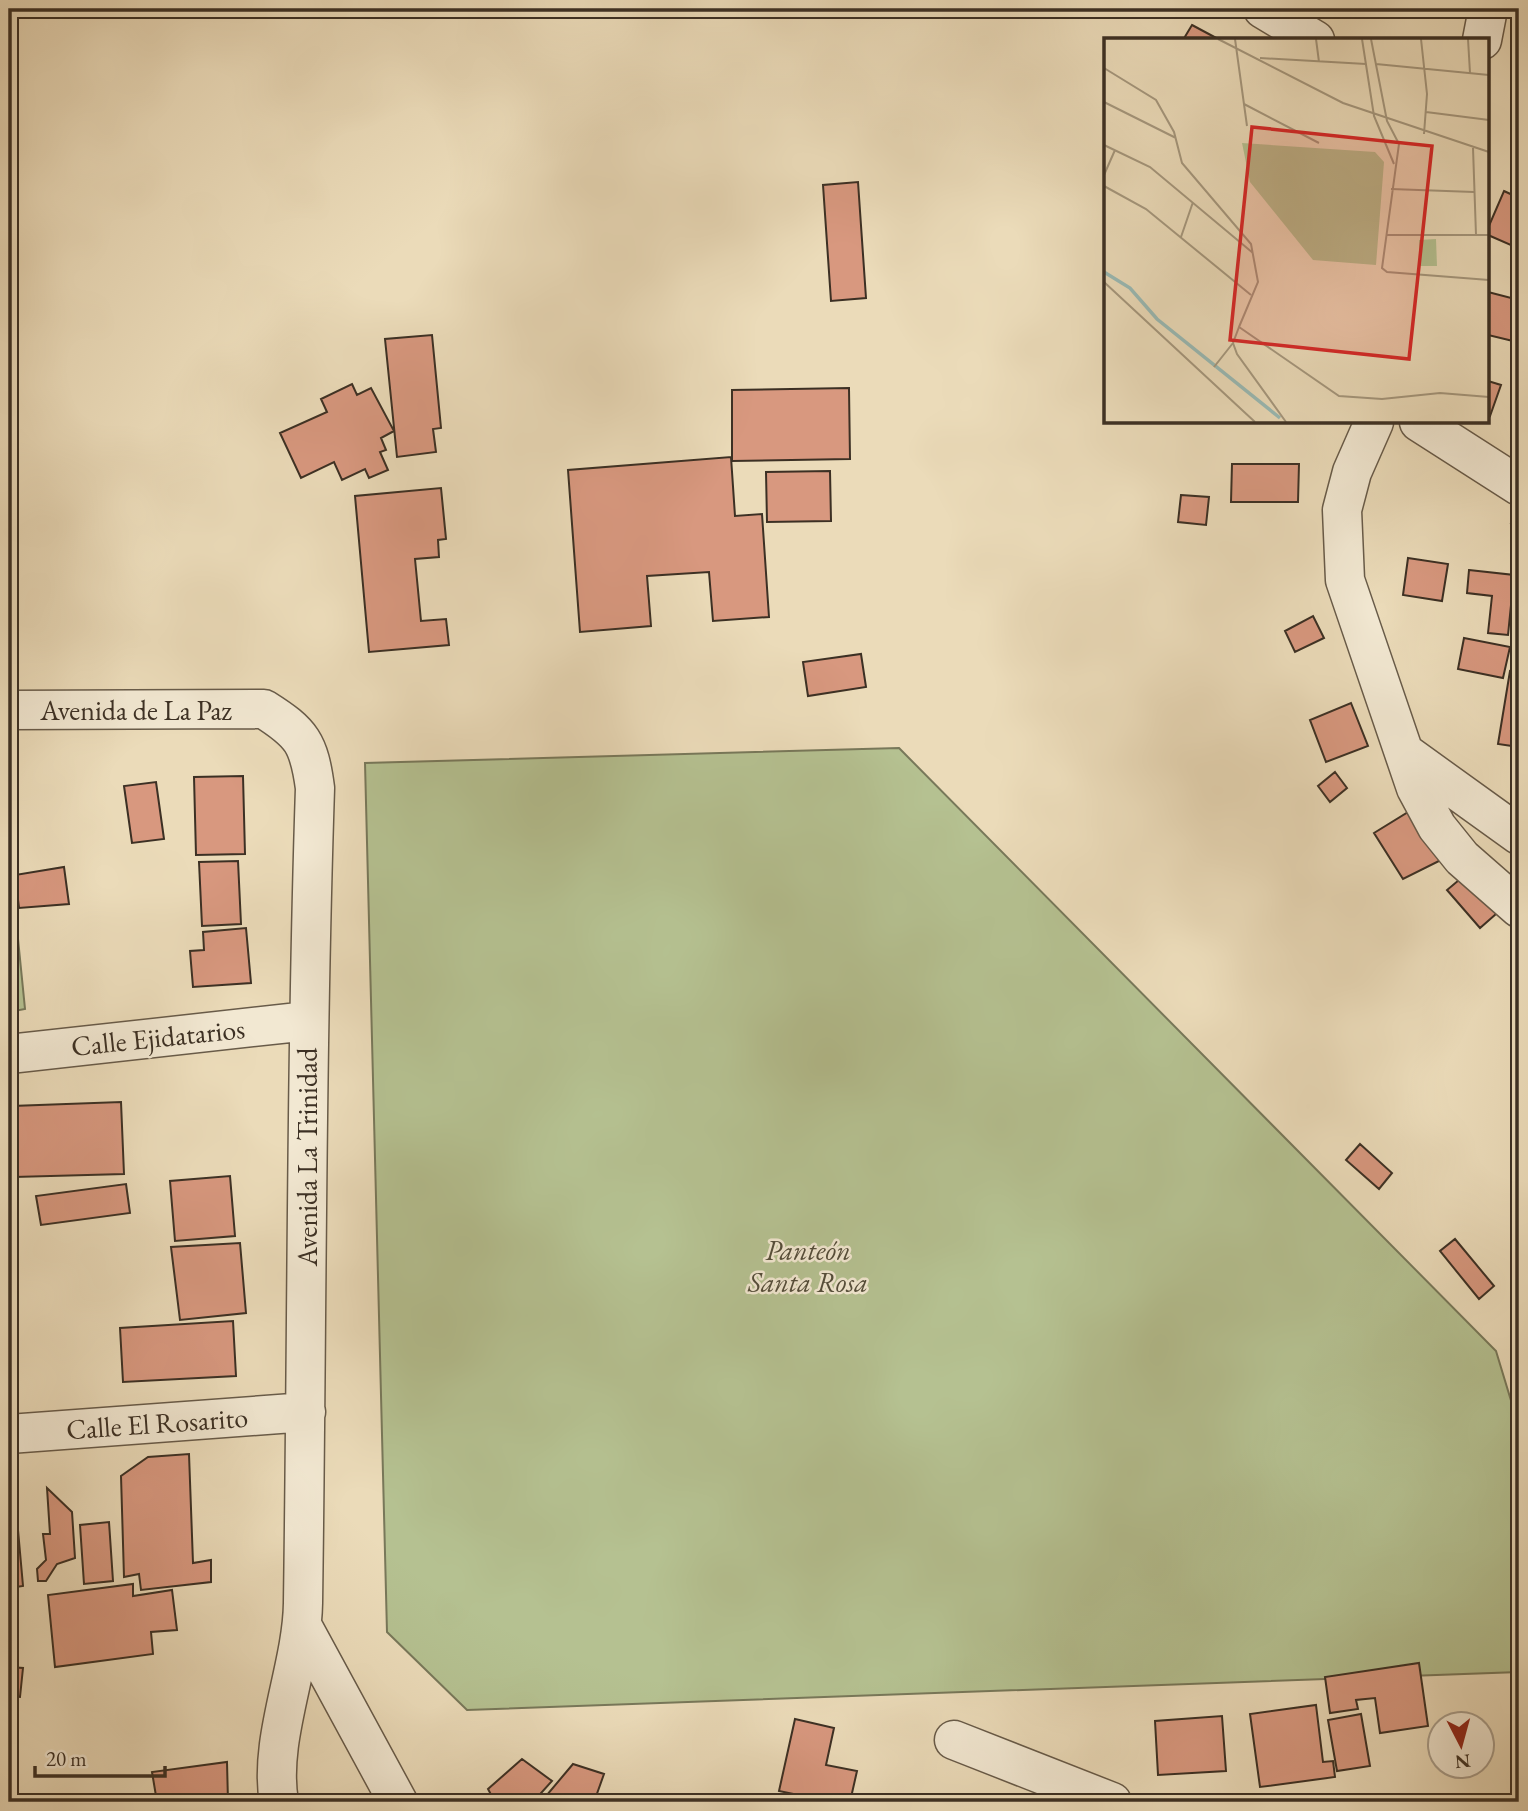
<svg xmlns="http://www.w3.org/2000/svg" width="1528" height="1811" viewBox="0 0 1528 1811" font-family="'EB Garamond',serif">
  <rect width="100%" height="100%" fill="#ebdbb9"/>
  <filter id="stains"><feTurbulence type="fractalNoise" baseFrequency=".00286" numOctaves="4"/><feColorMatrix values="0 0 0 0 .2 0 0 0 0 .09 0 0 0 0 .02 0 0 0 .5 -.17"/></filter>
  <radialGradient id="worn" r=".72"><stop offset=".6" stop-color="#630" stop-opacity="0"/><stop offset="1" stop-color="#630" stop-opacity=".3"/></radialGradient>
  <path fill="#b5c191" stroke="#78785a" stroke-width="2" d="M899,748L1496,1351L1519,1427V1672L467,1710L387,1632L365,763Z
    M9,849L25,1009L9,1012Z"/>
  <path fill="#d8987f" stroke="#3c3024" stroke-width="2" d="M1192,25L1220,40H1183Z
    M858,182L866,298L831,301L823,185Z
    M1504,191L1519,198V232L1513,246L1488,235V228Z
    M1488,292L1519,300V315L1513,341L1488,335Z
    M432,335L441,428L433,429L436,452L397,457L385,339Z
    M1488,381L1501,385L1490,416L1488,415Z
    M352,384L357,395L371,388L394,431L381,438L386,450L380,452L388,470L369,478L365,469L342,480L334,462L301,478L280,433L327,412L321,399Z
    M849,388L850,459L732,461V390Z
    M731,457L735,516L762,514L769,617L713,621L709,572L647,576L651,626L580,632L568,470Z
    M1232,464H1299L1298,502H1231Z
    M830,471L831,521L767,522L766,472Z
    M441,488L446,539L438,540L439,557L415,559L421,621L446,619L449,645L369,652L355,496Z
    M1181,495L1209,497L1206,525L1178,522Z
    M1519,505V526L1511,523Z
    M1408,558L1448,564L1442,601L1403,595Z
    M1469,570L1514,575L1508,635L1488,633L1492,596L1467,593Z
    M1313,616L1324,638L1295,652L1285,631Z
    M1519,617V652L1511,651Z
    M1464,638L1510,647L1503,678L1458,669Z
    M861,654L866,687L808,696L803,662Z
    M1510,671L1519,673V747L1498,744Z
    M1351,703L1368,746L1326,762L1310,720Z
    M1335,772L1347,788L1330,802L1318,786Z
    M243,776L245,854L196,855L194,777Z
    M156,782L164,839L132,843L124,786Z
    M1418,806L1445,858L1403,879L1374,833Z
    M238,861L241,924L202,926L199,862Z
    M64,867L69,904L19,908L15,875Z
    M1471,870L1504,907L1480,928L1447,890Z
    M246,928L251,983L193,987L190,951L204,950L203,932Z
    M121,1102L124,1174L14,1177L12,1106Z
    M1360,1144L1392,1173L1379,1189L1346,1160Z
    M230,1176L235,1236L175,1241L170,1181Z
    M126,1184L130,1213L41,1225L36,1196Z
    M1455,1239L1494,1286L1479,1299L1440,1251Z
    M240,1243L246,1313L180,1320L171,1247Z
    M233,1321L236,1376L123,1382L120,1328Z
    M1519,1362V1380L1514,1364Z
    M189,1454L193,1563L211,1560V1582L141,1590L139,1574L124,1577L121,1476L148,1457Z
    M47,1488L72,1512L75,1558L57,1564L46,1581H38L37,1569L46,1560L43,1534H50Z
    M109,1522L113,1581L84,1584L80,1525Z
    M18,1530L23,1586L9,1588V1531Z
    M133,1584V1596L172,1590L177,1630L151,1632L153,1654L55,1667L48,1595Z
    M1419,1663L1428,1726L1380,1733L1375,1698L1356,1700L1358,1709L1330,1713L1325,1677Z
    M9,1667L23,1668L20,1697L9,1696Z
    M1316,1705L1323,1762L1333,1761L1335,1777L1260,1787L1250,1714Z
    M1361,1714L1370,1766L1337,1771L1328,1720Z
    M1222,1716L1226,1771L1158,1775L1155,1721Z
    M795,1719L834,1728L826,1765L857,1771L850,1802H832L779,1791Z
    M522,1759L552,1781L533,1802H495L488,1789Z
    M227,1762L228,1802H157L152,1772Z
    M573,1764L604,1774L594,1802H541Z"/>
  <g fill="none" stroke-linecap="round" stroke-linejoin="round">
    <g stroke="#685b49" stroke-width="41">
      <path id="minor" d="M1263,9L1315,40
        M1482,40L1488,9
        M1374,422L1352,472L1342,510L1345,580L1416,788L1437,827L1462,858L1519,908
        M1419,422L1519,486
        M9,710L264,709C302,733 309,743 315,788C306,1060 307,1331 303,1603C302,1668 268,1739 279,1802
        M1405,753L1519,835
        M9,1054L308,1021
        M9,1434L306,1412
        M303,1627L398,1802
        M954,1740L1112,1802"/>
    </g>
    <use href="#minor" stroke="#f2e8d2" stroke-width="38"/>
  </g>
  <g text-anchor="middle" stroke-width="5" stroke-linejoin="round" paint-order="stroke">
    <g font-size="28" fill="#3c3024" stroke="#f2e8d2">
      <text x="136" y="720">Avenida de La Paz</text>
      <text transform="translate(158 1037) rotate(-6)" y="10">Calle Ejidatarios</text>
      <text transform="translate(307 1157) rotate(-90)" y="10">Avenida La Trinidad</text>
      <text transform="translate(157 1423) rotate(-4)" y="10">Calle El Rosarito</text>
    </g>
    <g font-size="28" font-style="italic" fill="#544d3a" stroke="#f2e8d2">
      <text x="808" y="1260">Panteón<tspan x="808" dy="32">Santa Rosa</tspan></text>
    </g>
  </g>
  <g transform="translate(1104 38)">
    <rect width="385" height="385" fill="#ebdbb9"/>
    <path d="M138,105L271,114L280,124L272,227L209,222L146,144ZM332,201L333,228H315V202Z" fill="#b5c191"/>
    <path fill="none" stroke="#99bab5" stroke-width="3.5" d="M0,234L26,250L53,281L176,380"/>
    <path fill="none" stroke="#a5977d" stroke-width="2" d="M114,1L239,65L385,114M131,1L143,88M212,1L215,24M258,1L270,78L290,126M267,1L283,83L295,106L278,230L283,234L385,242M317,1L323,56L320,96M364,1L366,35M156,20L262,26M272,26L385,37M0,30L52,62L70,94L78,125L147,206L154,244L135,289L235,358L278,361L336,355L385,359M0,64L72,100M140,66L215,105M322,74L385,82M0,107L46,129L149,215M369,110L372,197M0,137L11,112M0,148L42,171L147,257M287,151L370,154M282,197H385M77,199L89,164M0,244L151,384M135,289L129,305L133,316L182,384M110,329L129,305"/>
    <path fill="#d62828" fill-opacity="0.15" stroke="#d62828" stroke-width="3.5" d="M148,89L328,108L305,321L126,302Z"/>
    <rect width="385" height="385" fill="none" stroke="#3c3024" stroke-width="3.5"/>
  </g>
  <rect width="1528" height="1811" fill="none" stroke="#ebdbb9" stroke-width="35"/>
  <rect x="10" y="10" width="1507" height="1790" fill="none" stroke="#3c3024" stroke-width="3.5"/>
  <rect x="18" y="18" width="1493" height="1776" fill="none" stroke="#3c3024" stroke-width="2"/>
  <g transform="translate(1461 1745) rotate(174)"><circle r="33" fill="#f2e8d2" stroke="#a99e8c" stroke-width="2"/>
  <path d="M0-5L12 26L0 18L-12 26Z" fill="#8f2418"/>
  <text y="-10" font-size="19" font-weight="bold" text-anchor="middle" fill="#3c3024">N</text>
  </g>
  <path d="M35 1766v10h130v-10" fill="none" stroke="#3c3024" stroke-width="3.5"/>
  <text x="46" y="1766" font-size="21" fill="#3c3024" stroke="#f2e8d2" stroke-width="5" paint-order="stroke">20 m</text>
  <rect width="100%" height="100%" filter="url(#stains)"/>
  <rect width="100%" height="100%" fill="url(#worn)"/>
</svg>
